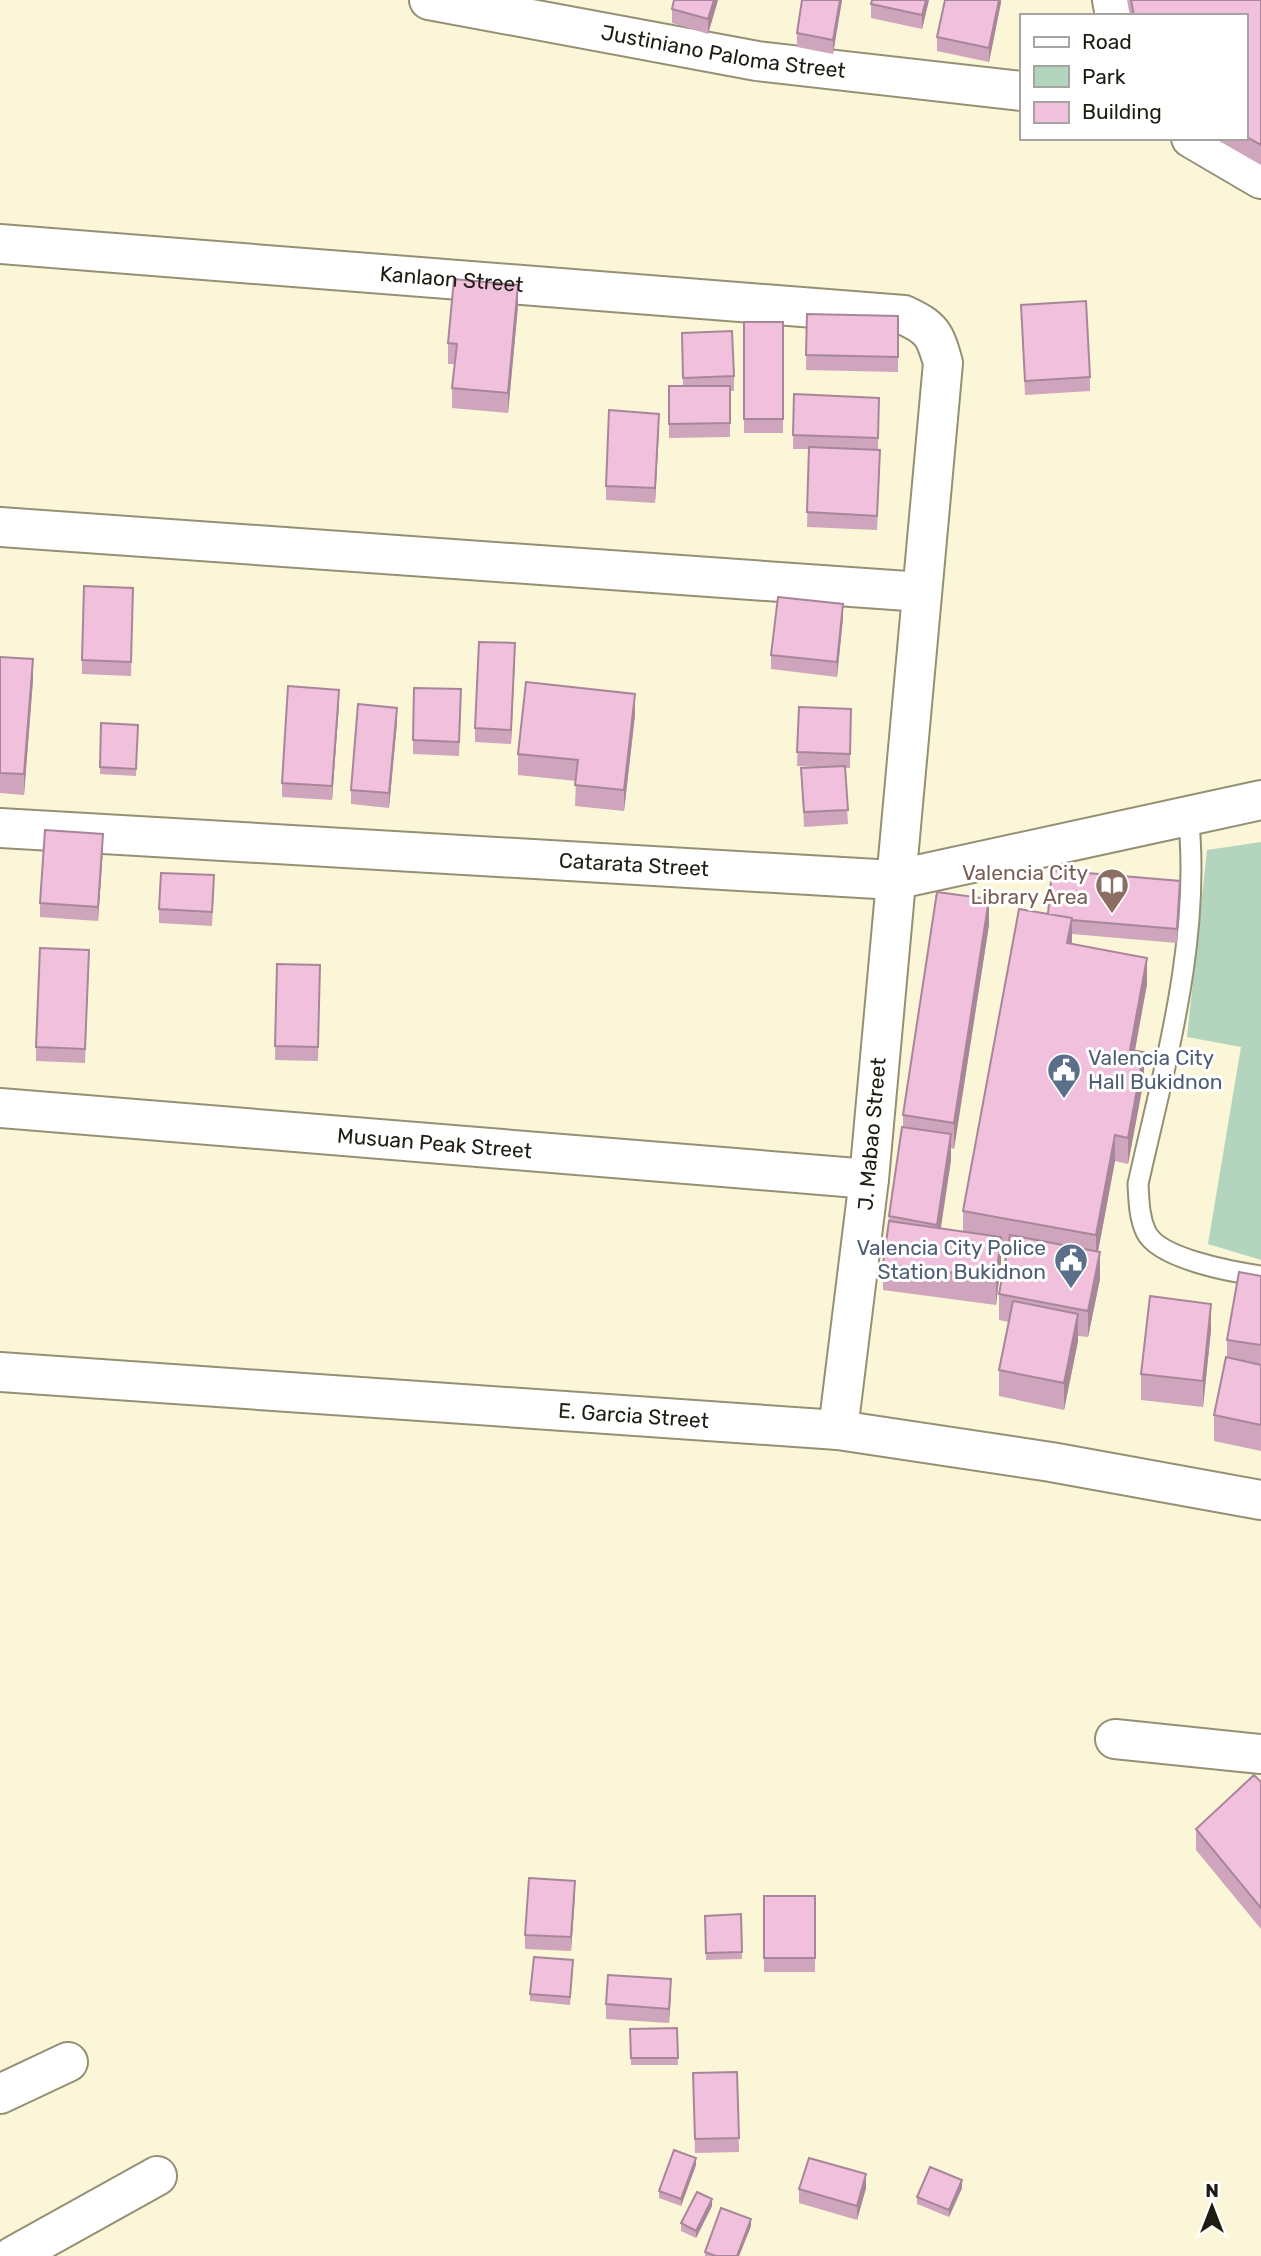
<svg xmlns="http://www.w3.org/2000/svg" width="1261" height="2256" viewBox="0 0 1261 2256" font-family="Rubik,sans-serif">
  <rect width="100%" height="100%" fill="#fbf6d7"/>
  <path fill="#b3d4bd" d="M1261,842V1260L1208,1244L1241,1047L1187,1037L1207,850Z"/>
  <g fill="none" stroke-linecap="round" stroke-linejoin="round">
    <g stroke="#959074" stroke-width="23">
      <path id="lane" d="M1188,813C1202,939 1165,1063 1138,1184C1139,1201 1139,1217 1146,1232C1159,1259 1233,1272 1261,1276"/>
    </g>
    <g stroke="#959074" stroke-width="42">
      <g id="street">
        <path id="s1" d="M429,0L757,61L1021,91"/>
        <path d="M1112,0L1115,16"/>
        <path d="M1191,138L1261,179"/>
        <path id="s2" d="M0,244L904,315C932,328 935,334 943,363L869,1179L838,1430"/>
        <path d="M0,527L922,592"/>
        <path id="s3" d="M0,1108L869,1179"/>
        <path id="s4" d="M0,1372L838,1430L1051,1462L1261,1500"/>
        <path d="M1115,1739L1261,1754"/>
        <path d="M0,2094L68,2062"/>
        <path d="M13,2256L157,2176"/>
      </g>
    </g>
    <g stroke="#959074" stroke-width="42">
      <g id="secondary">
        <path id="s5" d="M0,828L894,880L1261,800"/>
      </g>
    </g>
    <use href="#lane" stroke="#fff" stroke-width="19"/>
    <use href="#street" stroke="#fff" stroke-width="38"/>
    <use href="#secondary" stroke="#fff" stroke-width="38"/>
  </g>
  <path fill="#cea5bd" d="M718,0L708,34L672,23V9Z
    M842,0L833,54L797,47V33Z
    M929,0L922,29L871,18V4Z
    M1001,0L989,62L937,51V37Z
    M1127,0H1261V165L1214,138H1245V16H1130Z
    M1021,305L1090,377V391L1025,395Z
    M518,306L508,413L452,408V388L455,364H448V343Z
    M807,314L898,316V372L806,370Z
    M744,322H783V433H744Z
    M682,333L734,376V391H730V437L669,438V386H683Z
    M794,394L879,398L878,450L880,464L877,530L807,527L809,449H793Z
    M659,428L655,503L606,500V486Z
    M133,588L131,676L82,674V660Z
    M843,618L837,677L771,669V655Z
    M0,657L33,680L24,795L0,793Z
    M515,657L511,744L475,742V728Z
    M414,688L461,703L459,756L413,754Z
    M339,704L332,800L282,797V783Z
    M799,707L851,709L850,768H845L848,824L804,827L801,768L817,767L797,766Z
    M635,715L624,811L575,806L576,781L518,775V754Z
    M397,722L389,808L351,804V790Z
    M101,723L138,725L136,776L100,774Z
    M103,848L98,921L40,917V903Z
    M214,889L212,926L159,923V909Z
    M1180,895L1177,943L1072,934V944L1147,984L1135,1051L1144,1079L1128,1164L1115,1161L1098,1252L1100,1279L1088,1337L1078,1336V1341L1064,1410L999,1396V1370L1009,1322L999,1320V1294L1008,1246L1001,1244V1263L996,1305L883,1290V1264L889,1216L903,1127V1115L989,925L954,1149L951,1148V1160L941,1228L963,1231V1211L1048,914Z
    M89,964L85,1063L36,1061V1047Z
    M277,964L320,965L318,1061L275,1060Z
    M1261,1276V1451L1214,1441V1415L1227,1358V1340Z
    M1211,1330L1203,1407L1141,1400V1374Z
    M1261,1782V1929L1196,1850V1829Z
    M575,1895L571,1951L525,1949V1935Z
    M764,1896H815V1972H764Z
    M741,1914L742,1959L706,1960L705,1916Z
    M573,1967L570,2005L530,2001V1994Z
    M671,1993L669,2023L606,2019V2004Z
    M677,2028L678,2065H631L630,2029Z
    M737,2072L739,2152L695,2153L693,2073Z
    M696,2165L681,2206L659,2198V2191Z
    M866,2188L857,2220L799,2203V2189Z
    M962,2188L949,2217L917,2204V2197Z
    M712,2206L696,2238L681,2231V2223Z
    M751,2226L739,2256H705V2252Z"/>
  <path fill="#a8869a" d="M714,0H718L708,34V19Z
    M840,0H842L833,54V40Z
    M926,0H929L922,29V15Z
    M999,0H1001V3L989,62V48Z
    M518,285V306L508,413V393Z
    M659,414V428L655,503V488Z
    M843,604V618L837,677V662Z
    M515,643V657L511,744V730Z
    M33,659V680L24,795V774Z
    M339,690V704L332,800V786Z
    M635,694V715L624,811V790Z
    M397,708V722L389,808V793Z
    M103,834V848L98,921V907Z
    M1180,881V895L1177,943V929Z
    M989,899V925L954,1149V1123Z
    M1072,918V944L1067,943Z
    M1147,958V984L1130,1076V1050Z
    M1144,1052V1079L1128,1164V1138Z
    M951,1134V1160L937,1251V1225Z
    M1115,1135V1161L1096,1262V1235Z
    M1001,1237V1263L996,1305V1278Z
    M1100,1252V1279L1088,1337V1311Z
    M1211,1304V1330L1203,1407V1381Z
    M1078,1314V1341L1064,1410V1383Z
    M575,1881V1895L571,1951V1937Z
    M671,1979V1993L669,2023V2009Z
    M696,2158V2165L681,2206V2199Z
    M866,2174V2188L857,2220V2206Z
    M962,2180V2188L949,2217V2210Z
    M712,2199V2206L696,2238V2231Z
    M751,2219V2226L739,2256H737Z"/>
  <path fill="#f0c0dc" stroke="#a8869a" stroke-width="2" d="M674,0H714L708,19L672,9Z
    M802,0H840L833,40L797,33Z
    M872,0H926L922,15L871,4Z
    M945,0H999L989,48L937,37Z
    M1131,0H1261V145L1245,136V16H1134Z
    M454,279L518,285L508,393L452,388L457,344L448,343Z
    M1086,301L1090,377L1025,381L1021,305Z
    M807,314L898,316V357L806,355Z
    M744,322H783V419H744Z
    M732,331L734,376L683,378L682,333Z
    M669,386H730V423L669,424Z
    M794,394L879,398L878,438L793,435Z
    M609,410L659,414L655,488L606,486Z
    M809,447L880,450L877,516L807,512Z
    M84,586L133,588L131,662L82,660Z
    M778,597L843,604L837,662L771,655Z
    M479,642L515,643L511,730L475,728Z
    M0,657L33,659L24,774L0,773Z
    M526,682L635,694L624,790L575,785L578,760L518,754Z
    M288,686L339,690L332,786L282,783Z
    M414,688L461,689L459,742L413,740Z
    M358,704L397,708L389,793L351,790Z
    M799,707L851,709L850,754L797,752Z
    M101,723L138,725L136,769L100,767Z
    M845,766L848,810L804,812L801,768Z
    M45,830L103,834L98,907L40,903Z
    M1052,870L1180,881L1177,929L1072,920V918L1048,914Z
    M161,873L214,875L212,912L159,909Z
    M937,892L989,899L954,1123L903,1115Z
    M1019,909L1072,918L1067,943L1147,958L1130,1050L1144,1052L1128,1138L1115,1135L1096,1235L963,1211Z
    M40,948L89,950L85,1049L36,1047Z
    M277,964L320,965L318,1047L275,1046Z
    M902,1127L951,1134L937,1225L889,1216Z
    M889,1221L1001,1237L996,1278L883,1264Z
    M1010,1235L1100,1252L1088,1311L999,1294Z
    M1239,1272L1261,1276V1345L1227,1340Z
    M1150,1296L1211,1304L1203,1381L1141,1374Z
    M1013,1301L1078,1314L1064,1383L999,1370Z
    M1226,1357L1261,1365V1425L1214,1415Z
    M1254,1775L1261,1782V1908L1196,1829Z
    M529,1878L575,1881L571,1937L525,1935Z
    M764,1896H815V1958H764Z
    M741,1914L742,1952L706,1953L705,1916Z
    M534,1957L573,1960L570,1997L530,1994Z
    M608,1975L671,1979L669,2009L606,2004Z
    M677,2028L678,2058H631L630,2029Z
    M737,2072L739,2138L695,2139L693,2073Z
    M674,2150L696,2158L681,2199L659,2191Z
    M809,2158L866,2174L857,2206L799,2189Z
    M930,2167L962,2180L949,2210L917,2197Z
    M697,2192L712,2199L696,2231L681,2223Z
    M721,2208L751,2219L737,2256H716L705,2252Z"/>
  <defs>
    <g id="library-pin" transform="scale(1.75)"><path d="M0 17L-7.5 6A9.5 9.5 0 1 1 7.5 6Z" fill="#8d6e63" stroke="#fff"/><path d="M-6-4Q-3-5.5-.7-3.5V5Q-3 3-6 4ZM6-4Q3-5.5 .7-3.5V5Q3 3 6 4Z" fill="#fff"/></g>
    <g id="civic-pin" transform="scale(1.75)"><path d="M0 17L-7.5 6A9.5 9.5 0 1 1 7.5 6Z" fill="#5c6f8a" stroke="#fff"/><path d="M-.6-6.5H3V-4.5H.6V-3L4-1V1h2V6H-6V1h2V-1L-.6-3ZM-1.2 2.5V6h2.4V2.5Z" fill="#fff"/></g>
  </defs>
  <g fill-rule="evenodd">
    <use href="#library-pin" x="1112" y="885"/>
    <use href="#civic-pin" x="1064" y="1070"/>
    <use href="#civic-pin" x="1071" y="1260"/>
  </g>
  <g text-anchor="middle" stroke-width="6" stroke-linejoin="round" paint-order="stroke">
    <g font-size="21" fill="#1f1c11" stroke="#fff">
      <text dy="7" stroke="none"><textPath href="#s1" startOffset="299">Justiniano Paloma Street</textPath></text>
      <text dy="7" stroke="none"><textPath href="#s2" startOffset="453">Kanlaon Street</textPath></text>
      <text dy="7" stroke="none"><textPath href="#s5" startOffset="635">Catarata Street</textPath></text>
      <text transform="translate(872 1134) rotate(-85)" y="7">J. Mabao Street</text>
      <text dy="7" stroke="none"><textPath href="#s3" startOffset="436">Musuan Peak Street</textPath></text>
      <text dy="7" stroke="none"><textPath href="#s4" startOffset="635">E. Garcia Street</textPath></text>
    </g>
    <g font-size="21" fill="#785e54" stroke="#fff" text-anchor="end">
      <text x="1088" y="880">Valencia City<tspan x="1088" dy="24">Library Area</tspan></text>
    </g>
    <g font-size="21" fill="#4e5e75" stroke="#fff" text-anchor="start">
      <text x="1088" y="1065">Valencia City<tspan x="1088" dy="24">Hall Bukidnon</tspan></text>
      <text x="1046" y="1255" text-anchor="end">Valencia City Police<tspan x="1046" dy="24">Station Bukidnon</tspan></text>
    </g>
  </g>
  <rect x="1020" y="14" width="228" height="126" fill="#ffffff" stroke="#a5a4a0" stroke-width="2"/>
  <rect x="1034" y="37" width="35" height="10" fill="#ffffff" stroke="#a5a4a0" stroke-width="2"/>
  <text x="1082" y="49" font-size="21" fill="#1f1c11">Road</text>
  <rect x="1034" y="66" width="35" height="21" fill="#b3d4bd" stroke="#a5a4a0" stroke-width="2"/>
  <text x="1082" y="84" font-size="21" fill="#1f1c11">Park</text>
  <rect x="1034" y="102" width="35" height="21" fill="#f0c0dc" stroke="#a5a4a0" stroke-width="2"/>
  <text x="1082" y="119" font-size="21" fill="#1f1c11">Building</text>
  <g transform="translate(1212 2207)" stroke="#ffffff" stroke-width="5" paint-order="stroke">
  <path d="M0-5L12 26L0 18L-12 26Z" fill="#1f1c11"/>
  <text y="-10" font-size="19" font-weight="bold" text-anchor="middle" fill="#1f1c11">N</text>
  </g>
</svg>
